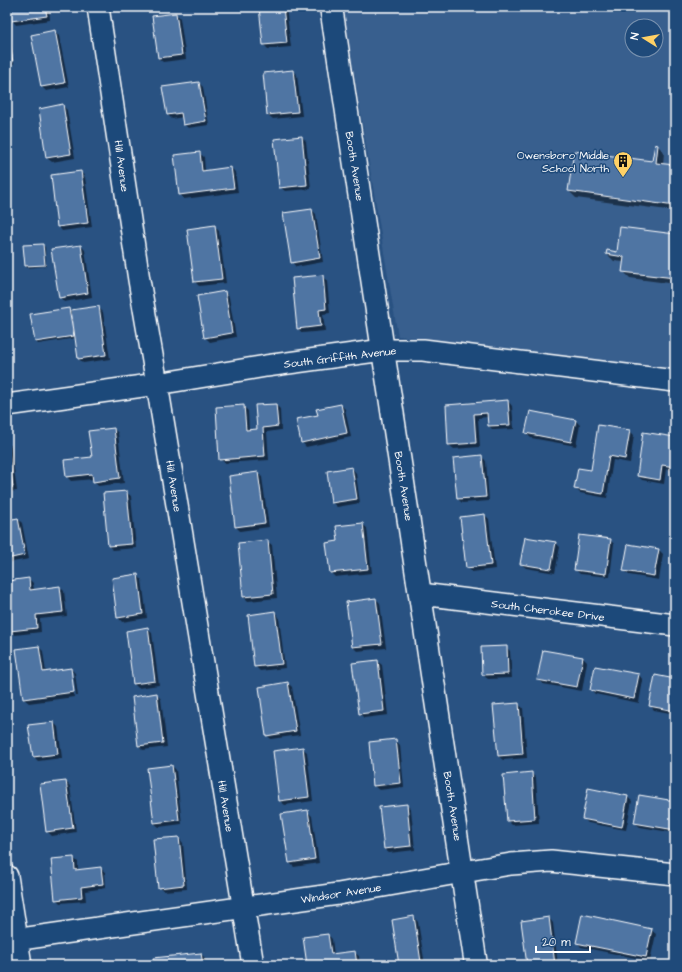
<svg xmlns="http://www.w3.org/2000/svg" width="682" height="972" viewBox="0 0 682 972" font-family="'Architects Daughter',sans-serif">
  <rect width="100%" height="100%" fill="#295282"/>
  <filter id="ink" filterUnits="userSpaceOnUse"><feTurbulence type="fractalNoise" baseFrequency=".025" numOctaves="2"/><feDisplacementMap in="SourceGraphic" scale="8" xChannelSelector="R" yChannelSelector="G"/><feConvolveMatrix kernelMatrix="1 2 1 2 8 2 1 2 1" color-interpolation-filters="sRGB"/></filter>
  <g filter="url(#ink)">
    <path fill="#385f8e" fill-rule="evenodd" d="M343,7H675V369L398,336ZM632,26H656V50H632Z"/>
    <path fill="#0007" d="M10,7H49L50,20L16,25L12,20Z
      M260,7H286L291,47L268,49L264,45Z
      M176,14L180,18L186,59L163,62L158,58Z
      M55,31L59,36L69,87L46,91L42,87Z
      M7,37H9L11,39L14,64L7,65Z
      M293,71L297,75L302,116L273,119L268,115Z
      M199,83L203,87L209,125L188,128L184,124L183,117L172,119L167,114Z
      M63,106L67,110L75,158L52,162L47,158Z
      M302,137L306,141L311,189L285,191L280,187Z
      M658,146L664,152L663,165L675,166V211L576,198L569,191L653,162Z
      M199,153L204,157L205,171L231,168L235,172L238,192L184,199L180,194Z
      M81,172L85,177L92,227L62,231L58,226Z
      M312,210L316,214L323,262L296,267L292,262Z
      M214,226L219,231L226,283L199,286L195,282L188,230Z
      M675,235V284L630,278L623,271L624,262L614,261L607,254L618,253Z
      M43,245L45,247L46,266L27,268L26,266Z
      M81,246L85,250L92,297L64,302L60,297Z
      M322,276L327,281L330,313L323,314L325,331L302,333L298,328Z
      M225,292L229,297L236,337L210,342L205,337Z
      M98,307L103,312L110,359L83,363L79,359L76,338L38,344L36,342L31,315L69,309L71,311Z
      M508,401L512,406L514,429L493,430L489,426L488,417L478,418L480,447L454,449L449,445L447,406Z
      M276,405L280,409L281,430L267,432L269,460L225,463L220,459L243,406L248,411L249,431L258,430Z
      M341,405L345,409L351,437L306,447L302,442L319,415Z
      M575,420L580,425L576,446L531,438L526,433Z
      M599,426L630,431L634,435L630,463L613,460L607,498L580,493L576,489L592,471Z
      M114,429L118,433L124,483L98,486L94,481V479L71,481L67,477L93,458Z
      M675,438V471L666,469L664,484L642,480L638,476Z
      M7,442L11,446L17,491L7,492Z
      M481,456L486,461L489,501L462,503L458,499L454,459Z
      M352,468L356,473L360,503L337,507L332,502Z
      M258,473L262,477L269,527L240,531L236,527Z
      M126,492L131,496L136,548L113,550L108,546Z
      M485,515L489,519L495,569L472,572L467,567Z
      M18,519L22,523L29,559L7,563V521Z
      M362,524L367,528L372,573L335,577L331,573L327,543L339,542Z
      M610,540L614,544L610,577L580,574L575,569Z
      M267,541L272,545L277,598L248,601L244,597Z
      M556,543L560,547L555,573L526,568L521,564Z
      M659,550L663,554L659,580L629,575L624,571Z
      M137,575L142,580L147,618L122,622L118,617Z
      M29,579L33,583L34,590L60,587L64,591L67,616L40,619L41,632L15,635L11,631L7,599V582Z
      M376,599L380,603L386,648L357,651L353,647Z
      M275,612L279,617L285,668L260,671L255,666Z
      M147,629L152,633L159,685L138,688L134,684Z
      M39,647L43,651L46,672L71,669L75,673L78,696H76L73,672H70L74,697L29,703L24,699Z
      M506,647L510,651L512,678L488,679L483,675L482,648Z
      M544,651L583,658L587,662L582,691L543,684L539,680Z
      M377,661L382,665L388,715L364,718L360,714Z
      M595,667L639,675L643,680L639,703L595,694L591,690Z
      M675,680V714L654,710L650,705Z
      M288,683L292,687L300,735L271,739L267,735Z
      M157,695L161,699L167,747L143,750L139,746Z
      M518,704L523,708L527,758L503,760L498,756Z
      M54,723L58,727L62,758L38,761L34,757Z
      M396,741L400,745L404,787L379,790L374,786L370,743Z
      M302,748L307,752L313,801L285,805L280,801Z
      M172,766L176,770L182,824L159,827L154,823Z
      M531,773L536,778L539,823L512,825L508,821Z
      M66,782L70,786L76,832L52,836L47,831Z
      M627,797L632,801L626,830L588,823L583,818Z
      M675,802V833L640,827L635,823Z
      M406,805L411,809L415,850L389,853L384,849Z
      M307,811L312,816L319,863L294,867L290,863Z
      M179,838L183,843L187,889L164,891L159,887Z
      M73,858L78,862V870L100,868L105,872L106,888L85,891L86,901L60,903L56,899Z
      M414,917L418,922L425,965H400L393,920Z
      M549,918L553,923L558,965H528Z
      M651,930L656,934L650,961L581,947L577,942Z
      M328,935L332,939L334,955L354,952L359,956L360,965H308Z
      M201,954L205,958L206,965H154Z"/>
    <path fill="#4f74a3" stroke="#fff" d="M9,7H45L47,16L11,21Z
      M259,7H283L287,43L263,45Z
      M176,13L182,55L158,58L152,16Z
      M55,30L65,83L41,87L31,35Z
      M7,36H9L13,62L7,63Z
      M293,70L298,112L267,115L263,73Z
      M199,82L206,121L183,125L181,113L167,115L162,87Z
      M63,104L71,154L46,158L39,109Z
      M302,136L307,185L279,188L274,139Z
      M655,144L658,145L656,163L675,165V206L568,191L574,151L652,161Z
      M200,152L202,171L231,167L234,188L179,195L174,155Z
      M81,171L88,223L57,227L51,175Z
      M312,209L320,258L291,263L283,213Z
      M215,225L222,279L194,282L187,229Z
      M620,227L675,234V278L622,272L624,257L606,254L607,250L617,252Z
      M43,244L45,265L25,266L23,245Z
      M81,245L88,293L59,298L51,249Z
      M323,275L326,309L319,310L321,326L297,329L292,278Z
      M225,291L232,333L204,338L197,296Z
      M99,306L106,355L78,359L71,310Z
      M69,308L74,336L35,342L30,314Z
      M508,400L510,425L488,426L487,413L474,414L476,443L448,445L446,405Z
      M276,404L278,426L263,428L265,456L219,460L216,407L244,405L246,430L257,429L255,405Z
      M341,404L347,433L301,443L296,419L318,415L316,409Z
      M530,411L576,420L571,442L525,433Z
      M598,425L630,430L625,459L609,456L603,494L574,489L578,468L591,470Z
      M114,428L120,478L93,482L92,474L66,477L64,460L92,457L88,431Z
      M643,432L675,437V467L662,465L660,480L637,476Z
      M7,443L13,487L7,488Z
      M482,455L486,497L457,499L453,458Z
      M352,467L357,499L331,503L327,471Z
      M258,472L265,523L235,527L229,476Z
      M127,491L132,544L108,546L103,493Z
      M485,514L491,565L466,568L460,517Z
      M18,518L25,555L7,559V520Z
      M363,523L368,569L330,573L326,543L338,541L336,526Z
      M579,535L611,539L606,574L574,570Z
      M525,537L556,542L551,569L520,564Z
      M268,540L273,594L243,597L238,543Z
      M628,544L659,549L654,576L623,571Z
      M138,574L143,614L117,618L112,578Z
      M29,578L30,590L60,586L63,612L36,615L37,628L10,631L7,608V581Z
      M376,598L382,644L352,647L346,602Z
      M275,611L282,664L254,667L248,615Z
      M148,627L155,681L133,684L126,631Z
      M39,646L43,672L71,668L74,692L23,699L16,649Z
      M507,646L508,674L482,675L481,647Z
      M543,650L583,657L577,687L537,680Z
      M378,660L384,711L359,714L352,663Z
      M595,666L639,674L634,699L590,690Z
      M655,675L675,679V711L649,706Z
      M288,682L296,731L266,736L259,687Z
      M157,693L163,743L138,746L132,697Z
      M519,703L523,754L498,756L493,705Z
      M54,722L58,754L33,757L28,725Z
      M396,739L401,783L373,786L369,742Z
      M303,747L309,797L279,801L273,751Z
      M172,765L179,820L154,823L147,768Z
      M532,772L535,819L507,821L503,775Z
      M66,781L73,828L46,832L40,784Z
      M588,788L628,796L622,827L582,819Z
      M639,795L675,801V830L634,823Z
      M407,804L411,846L384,849L379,807Z
      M308,810L315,859L289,863L281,814Z
      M179,837L184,885L158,888L153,839Z
      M74,857L75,870L101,867L103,884L81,887L82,897L55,900L51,859Z
      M582,914L652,929L646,957L576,943Z
      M414,916L421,962L399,965L392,920Z
      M549,917L555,965H527L521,921Z
      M328,934L331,954L355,951L357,965H307L303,937Z
      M201,953L203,965H153V958Z"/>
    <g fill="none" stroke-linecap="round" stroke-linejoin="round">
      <g stroke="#fff" stroke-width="24">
        <path id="street" d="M98,7L139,280L157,384L253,965
          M7,405L157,384L266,366L383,350H423L675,381
          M421,594L675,625
          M7,876L21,965
          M7,941L338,894L463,872L511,864L551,861L675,874"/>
      </g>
      <g stroke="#fff" stroke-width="25">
        <path id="secondary" d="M331,7L476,965"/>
      </g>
      <use href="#street" stroke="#1f4a7a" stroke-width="21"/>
      <use href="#secondary" stroke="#1f4a7a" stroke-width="22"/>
    </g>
  </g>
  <defs>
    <g id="building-pin" transform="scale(1)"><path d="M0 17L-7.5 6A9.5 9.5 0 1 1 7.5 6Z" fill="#ffd166" stroke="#1f4a7a"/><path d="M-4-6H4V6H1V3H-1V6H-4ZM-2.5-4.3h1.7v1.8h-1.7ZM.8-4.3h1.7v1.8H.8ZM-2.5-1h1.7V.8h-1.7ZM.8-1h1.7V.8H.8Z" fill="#111"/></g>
  </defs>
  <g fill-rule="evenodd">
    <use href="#building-pin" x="623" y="161"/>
  </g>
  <g text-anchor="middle" stroke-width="3" stroke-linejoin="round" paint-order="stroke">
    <g font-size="11" fill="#fff" stroke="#1f4a7a" text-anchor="end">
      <text x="609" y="159">Owensboro Middle<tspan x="609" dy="13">School North</tspan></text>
    </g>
    <g font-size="11" fill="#fff" stroke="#1f4a7a">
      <text transform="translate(122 166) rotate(82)" y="4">Hill Avenue</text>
      <text transform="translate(355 166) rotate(81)" y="4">Booth Avenue</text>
      <text transform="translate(340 357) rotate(-7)" y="4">South Griffith Avenue</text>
      <text transform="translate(174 486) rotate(81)" y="4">Hill Avenue</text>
      <text transform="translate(404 486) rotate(81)" y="4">Booth Avenue</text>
      <text transform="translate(548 610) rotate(7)" y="4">South Cherokee Drive</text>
      <text transform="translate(226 806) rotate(81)" y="4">Hill Avenue</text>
      <text transform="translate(453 806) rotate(81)" y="4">Booth Avenue</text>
      <text transform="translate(341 893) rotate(-9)" y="4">Windsor Avenue</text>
    </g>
  </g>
  <rect width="682" height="972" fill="none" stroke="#1f4a7a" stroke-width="24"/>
  <rect x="12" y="12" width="658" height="948" fill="none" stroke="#fff" stroke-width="1.5" filter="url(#ink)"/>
  <g transform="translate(644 38) rotate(281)"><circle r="19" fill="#1f4a7a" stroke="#7992af"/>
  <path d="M0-3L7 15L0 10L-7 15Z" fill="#ffd166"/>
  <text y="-6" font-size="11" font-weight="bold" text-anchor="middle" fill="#ffffff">N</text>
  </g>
  <path d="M536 946v6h54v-6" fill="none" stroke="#ffffff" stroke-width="2"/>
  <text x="542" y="946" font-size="12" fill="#ffffff" stroke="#1f4a7a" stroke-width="3" paint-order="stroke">20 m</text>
</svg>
